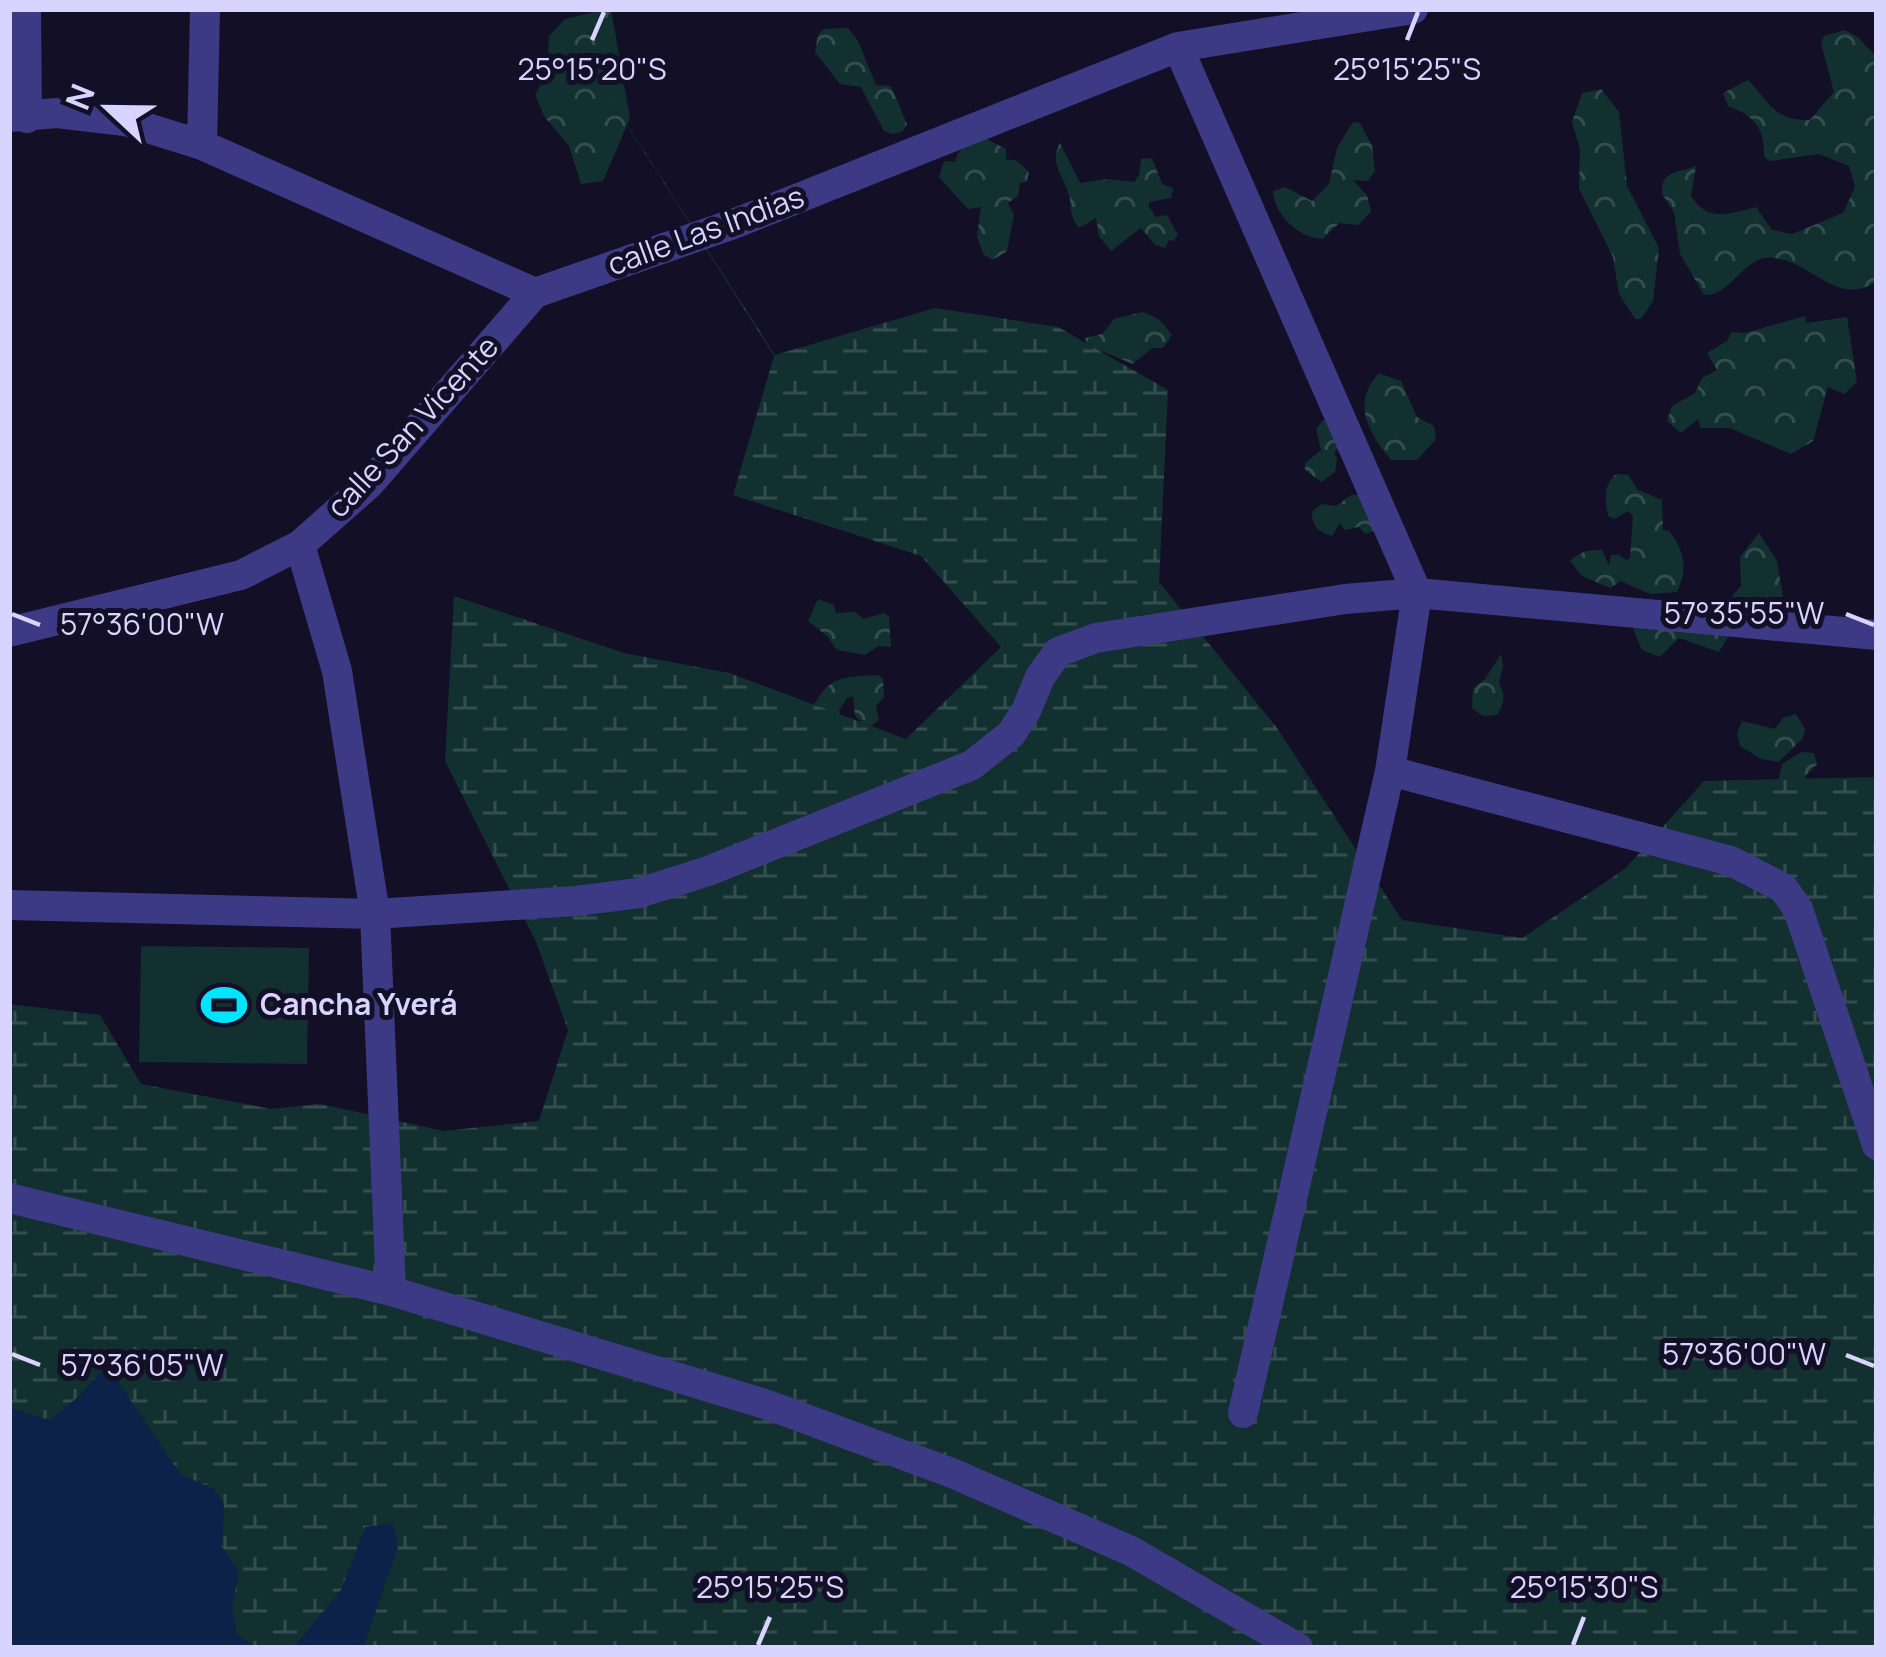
<svg xmlns="http://www.w3.org/2000/svg" width="1886" height="1657" viewBox="0 0 1886 1657" font-family="Manrope,sans-serif">
  <defs>
    <pattern id="forest-crowns" width="20" height="18" patternUnits="userSpaceOnUse" patternTransform="scale(3)"><rect width="20" height="18" fill="#12302f"/><path d="M2 6a3 3 0 1 1 6 0M12 15a3 3 0 1 1 6 0" fill="none" stroke="#344d4e"/></pattern>
    <pattern id="wetland-marsh" width="20" height="14" patternUnits="userSpaceOnUse" patternTransform="scale(3)"><rect width="20" height="14" fill="#12302f"/><path d="M1 5h8M5 5V1M11 12h8M15 12V8" fill="none" stroke="#344d4e"/></pattern>
  </defs>
  <rect width="100%" height="100%" fill="#130f26"/>
  <path fill="#12302f" d="M141,946L309,948L307,1064L139,1062Z"/>
  <path fill="url(#forest-crowns)" d="M591,9H611L630,118L603,181L581,184L569,146L544,116L535,95L547,73L549,36L565,19L591,13Z
    M848,28L858,41L876,85L891,86L907,124L902,132L893,134L884,131L861,87L840,84L815,52L818,35L824,29Z
    M1844,30L1858,37L1877,58V281C1839,308 1813,263 1775,258C1743,253 1733,297 1704,295L1680,254L1674,212L1662,194C1660,170 1680,173 1696,166L1691,196C1709,224 1731,213 1756,207L1772,230L1792,234L1843,213L1855,187L1849,166L1819,154L1769,161L1764,156C1765,128 1753,115 1728,106L1723,93L1748,80C1770,102 1772,120 1810,120L1834,92L1821,43L1824,36Z
    M1601,89L1619,112L1627,186L1659,248L1653,301L1641,319H1635L1619,294L1613,257L1579,189L1580,150L1572,122L1582,93Z
    M1353,122L1360,123L1372,145L1375,171L1368,181L1353,180L1367,195L1371,212L1358,225L1339,223L1323,239C1299,238 1274,215 1273,191L1285,187L1312,201L1329,184L1337,148Z
    M985,138L1006,149V159L1017,161L1029,172L1027,182L1020,183L1018,196L1008,203L1014,215L1007,251L993,260L984,255L977,237L981,207L968,209L939,177L944,161L955,162C958,147 972,140 985,138Z
    M1060,143L1080,183L1106,179L1134,182L1139,175L1141,159L1152,158L1162,184L1173,188L1171,198L1149,202V207L1156,217L1167,215L1178,235L1173,241L1169,240L1165,248L1155,245L1141,228L1111,251L1099,236L1096,218L1079,228C1071,217 1071,213 1070,200C1066,177 1048,166 1060,143Z
    M1142,312C1158,317 1163,322 1172,335L1163,348H1152L1133,364L1099,350L1090,354L1085,338L1102,334L1114,319Z
    M1805,316L1807,323L1847,317L1857,382L1844,394L1828,387L1813,441L1791,454L1730,428H1701L1698,419L1681,433L1667,421L1672,406L1695,393L1702,378L1717,370L1707,353L1727,341L1732,332L1745,333Z
    M1379,373L1401,381L1417,417L1434,426L1436,439L1417,460H1391C1368,432 1351,403 1379,373Z
    M1323,420L1329,421L1343,442L1334,453L1337,458L1335,472L1321,482L1305,470V463L1321,450L1316,429Z
    M1616,474L1628,475L1638,490L1662,500L1663,530L1669,531C1685,551 1688,569 1677,592L1650,594L1621,581L1610,588L1582,576L1570,561C1580,551 1588,550 1602,550L1609,566L1611,555H1619L1626,560L1630,558L1633,516L1628,511L1614,519L1608,516C1605,500 1603,485 1616,474Z
    M1351,495H1363L1375,531L1365,534L1359,527L1345,530L1340,523L1332,536C1318,531 1312,527 1312,512L1321,504L1336,506Z
    M1759,533L1777,561L1784,602L1768,619L1741,616L1730,599L1741,586L1740,557Z
    M818,599L834,605L836,613L855,612L863,619L884,613L889,616L891,647L878,646L865,655L837,650L827,636L808,621Z
    M1632,626L1724,631L1728,637L1719,652L1679,638L1660,657L1642,650Z
    M1501,654L1503,666L1499,683C1506,697 1504,702 1497,715L1483,716L1472,708L1473,689L1485,679Z
    M877,675L883,678L884,697L876,706L879,720L867,729L855,715L853,696L847,698L839,711L842,726L808,719C825,679 834,677 877,675Z
    M1796,714L1805,729L1803,738L1779,762L1761,759L1740,746L1737,733L1742,721L1775,729L1783,718Z
    M1801,752L1814,753L1817,764L1796,787L1769,786L1779,778L1782,764Z"/>
  <path fill="url(#wetland-marsh)" d="M553,9L775,355L935,308L1058,327L1168,390L1159,582L1277,728L1402,920L1522,938L1625,869L1704,781L1877,777V1648H9V1004L100,1015L141,1084L271,1109L320,1104L444,1131L539,1121L568,1030L536,942L445,761L454,596L624,653L729,673L906,739L1001,647L921,556L733,495L774,356Z"/>
  <path fill="#0c2248" d="M107,1365L181,1475L213,1488L224,1504L222,1547L239,1572L232,1607L237,1634L255,1648H9V1408L50,1420L79,1396Z
    M393,1523L398,1547L363,1648H293L341,1590L365,1527Z"/>
  <g fill="none" stroke-linecap="round" stroke-linejoin="round">
    <path stroke="#3d3a85" stroke-width="30" d="M26,9L27,118
      M1178,47L1417,593L1390,771L1243,1413
      M9,117L57,113L125,121L202,145L535,293L736,223L1178,47L1413,9
      M202,145L205,9
      M300,545L337,671L375,914L391,1291
      M9,632L241,575L300,545L370,483L535,293
      M1390,771L1731,861L1783,888L1798,909L1877,1145
      M9,905L375,914L576,901L639,893L708,871L972,765L1011,734L1026,711L1040,677L1058,652L1096,638L1345,599L1417,593L1877,635
      M9,1198L391,1291L768,1405L952,1473L1131,1551L1298,1648"/>
  </g>
  <path fill="none" stroke="#d9d4ff" stroke-width="4.5" d="M592,40L604,12M1407,40L1418,12M12,614L40,625M1846,614L1874,625M12,1354L40,1365M1846,1355L1874,1366M758,1645L770,1617M1573,1645L1584,1617"/>
  <defs>
    <g id="stadium-bare" transform="scale(3.6)"><path d="M0-5a6.5 5 0 1 0 0 10a6.5 5 0 1 0 0-10ZM-3.5-1.8h7v3.6h-7Z" fill="#00e5ff" stroke="#130f26" stroke-width="2.5" paint-order="stroke"/></g>
  </defs>
  <g fill-rule="evenodd">
    <use href="#stadium-bare" x="224" y="1005"/>
  </g>
  <g text-anchor="middle" stroke-width="10" stroke-linejoin="round" paint-order="stroke">
    <g font-size="30" fill="#d9d4ff" stroke="#130f26">
      <text transform="translate(706 231) rotate(-20)" y="10">calle Las Indias</text>
      <text transform="translate(413 427) rotate(-47)" y="10">calle San Vicente</text>
    </g>
    <g font-size="30" font-weight="bold" fill="#d9d4ff" stroke="#130f26" text-anchor="start">
      <text x="260" y="1015">Cancha Yverá</text>
    </g>
  </g>
  <g font-size="30" text-anchor="middle" fill="#d9d4ff" stroke="#130f26" stroke-width="10" stroke-linejoin="round" paint-order="stroke">
    <text x="592" y="80">25°15'20"S</text>
    <text x="1407" y="80">25°15'25"S</text>
    <text x="1744" y="624">57°35'55"W</text>
    <text x="142" y="635">57°36'00"W</text>
    <text x="1744" y="1365">57°36'00"W</text>
    <text x="142" y="1376">57°36'05"W</text>
    <text x="770" y="1598">25°15'25"S</text>
    <text x="1584" y="1598">25°15'30"S</text>
  </g>
  <rect width="1886" height="1657" fill="none" stroke="#d9d4ff" stroke-width="24"/>
  <g transform="translate(108 108) rotate(292)" stroke="#130f26" stroke-width="9" paint-order="stroke">
  <path d="M0-9L21 45L0 30L-21 45Z" fill="#d9d4ff"/>
  <text y="-18" font-size="33" font-weight="bold" text-anchor="middle" fill="#d9d4ff">N</text>
  </g>
</svg>
